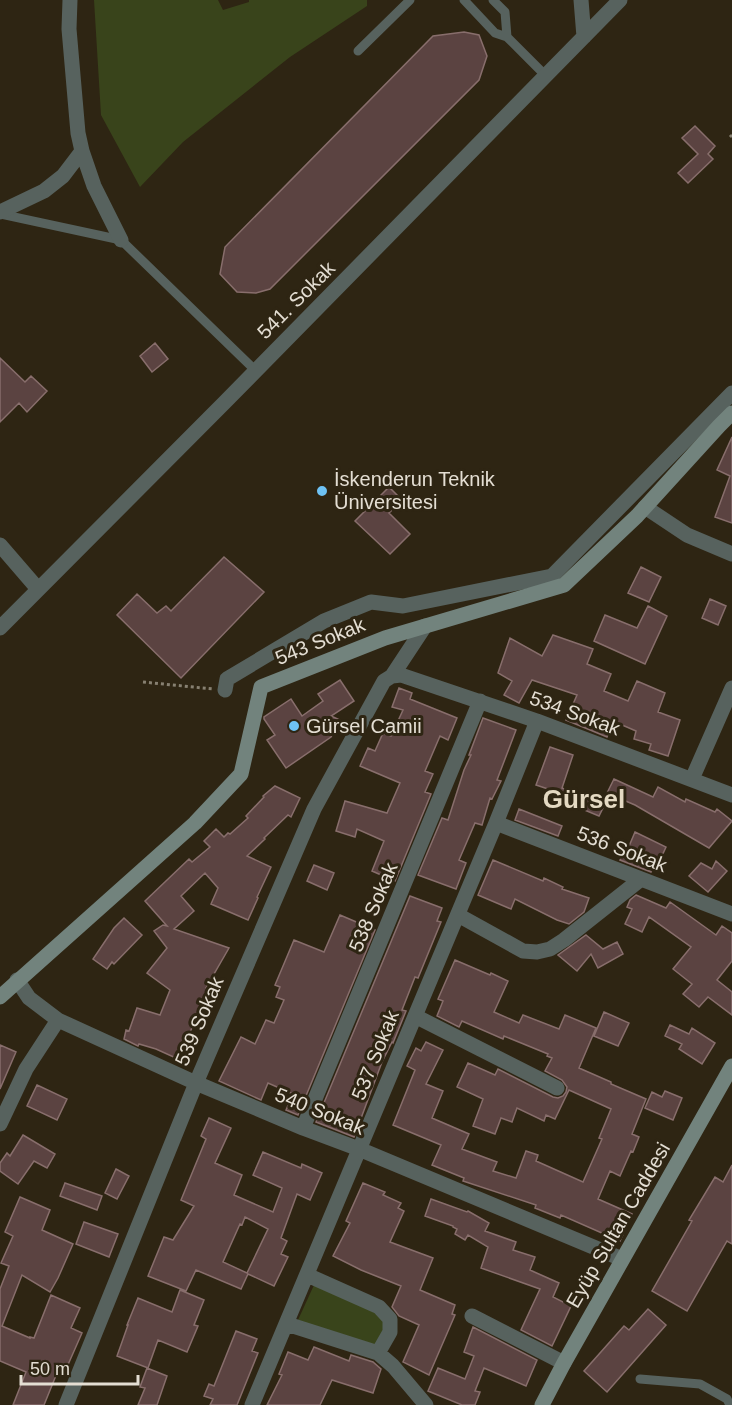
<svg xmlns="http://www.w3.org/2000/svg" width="732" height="1405" viewBox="0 0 732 1405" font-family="Arial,sans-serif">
  <rect width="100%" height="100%" fill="#2e2513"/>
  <path fill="#39441b" d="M94,0H218L223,10L249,2V0H367V6L290,57L183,142L140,187L101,115Z
    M314,1285C329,1291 383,1309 385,1326C385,1333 380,1341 377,1348L298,1320Z"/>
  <path fill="#5b4341" stroke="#886e6c" stroke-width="1.5" fill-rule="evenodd" d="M464,32L479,35L487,56L479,80L270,289L256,293L237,292L220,274L225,247L433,36Z
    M695,126L715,146L708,154L713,159L688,183L678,173L698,154L682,138Z
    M155,343L168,359L152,372L140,356Z
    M0,358L25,382L31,376L47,391L27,412L19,403L0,422Z
    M732,437V523L715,517L730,476L717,470Z
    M389,487L402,500L389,513L410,534L390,554L355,521Z
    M224,557L264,592L181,678L117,615L137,594L157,613L166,606L171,611Z
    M641,567L661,577L649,602L628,593Z
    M710,599L726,606L718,625L702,618Z
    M648,606L667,616L645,664L594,641L605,615L637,628Z
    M553,635L593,649L587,664L611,674L604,691L628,701L637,681L665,693L658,712L680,720L668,756L649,750L651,744L634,739L636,731L613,721L607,737L566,720L577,695L532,680L519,703L504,695L512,681L498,673L510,638L542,656Z
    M340,680L354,701L331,716L340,720L331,737L286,768L267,740L275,735L264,719V717L291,699L302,716L323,701L318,694Z
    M399,688L412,693L410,699L457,718L448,740L440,736L425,771L433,774L425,792L431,794L395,881L372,871L384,841L357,829L355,837L336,831L345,801L387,813L400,783L360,766L368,748L375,751L383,733L391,736L403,710L392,707Z
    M483,718L516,730L497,780L501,781L492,799L490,798L482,825L475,823L459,860L466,863L456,889L418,875L442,818L448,820L464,770L471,755H469Z
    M550,747L573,755L562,788L592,801L594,797L606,802L599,816L546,794L548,789L536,785Z
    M614,779L653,797L658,787L685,802L686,799L715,812L717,809L732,821L709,848L635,805L607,793Z
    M275,786L300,798L291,817L288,815L264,838L265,839L247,856L271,867L257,897L258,898L248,920L211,904L218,888L205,873L181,896L194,911L174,929L229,948L206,988L214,998L200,1010L178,1059L156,1049L139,1044L138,1046L124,1039L126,1030L129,1031L137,1008L160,1015L170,990L147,973L167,948L154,931L163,925L167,926L145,901L189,859L192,862L210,847L204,841L216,829L224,837L228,833L230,834L248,818L246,816L264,797L263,796Z
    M519,809L562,826L558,836L515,820Z
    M635,832L666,847L660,860L658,858L651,872L620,860L625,850L627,851Z
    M493,860L543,881L544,878L563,887L562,889L589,898L584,912L569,924L557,920L515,899L511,909L478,895Z
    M716,861L727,871L708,892L689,876L701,863L712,869Z
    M314,865L334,873L327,890L307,881Z
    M636,895L666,908L670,902L716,935L722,926L732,933V961L717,980L732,992V1015L708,997L699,1007L683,994L692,984L673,969L691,947L649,917L642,932L625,924L632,909L627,907L630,900Z
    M410,896L442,908L437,921L441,922L418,978L415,977L402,1010L406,1011L393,1043L392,1042L382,1062L354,1137L316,1122Z
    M340,915L375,930L298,1115L286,1110L293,1094L268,1083L261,1100L219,1081L241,1037L255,1044L266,1020L274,1023L284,1000L276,997L280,987L275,985L294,940L324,952Z
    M124,918L142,935L114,964L112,962L107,969L93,959L114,928Z
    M586,935L603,949L617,942L623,954L598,968L591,954L577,971L558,955Z
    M455,960L490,975L491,973L508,981L494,1012L519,1023L523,1015L559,1029L565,1015L596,1028L579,1068L611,1082V1084L646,1099L632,1134L639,1137L633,1152L631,1151L620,1176L610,1171L598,1199L632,1214L620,1241L561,1215L560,1218L535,1208L536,1205L463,1181L464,1178L432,1165L441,1145L393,1125L415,1070L407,1066L416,1048L421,1051L426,1042L443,1050L426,1084L443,1091L432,1118L469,1134L462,1149L497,1162L493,1171L516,1178L526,1151L538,1155L536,1161L583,1182L602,1139L599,1138L611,1109L569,1090L555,1119L546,1115L544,1121L517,1108L512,1122L501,1118L495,1134L473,1126L483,1099L457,1087L468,1063L495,1075L498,1069L553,1097L558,1098L563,1096L566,1092L567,1087L562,1080L545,1071L552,1058L547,1056L548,1054L504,1036L503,1039L462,1021L459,1027L437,1016L443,1001L438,999Z
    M604,1012L629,1023L618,1046L594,1036Z
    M670,1025L689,1034L692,1028L715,1043L702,1064L679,1049L682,1044L665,1036Z
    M0,1045L16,1052L0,1089Z
    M37,1085L67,1099L57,1120L27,1106Z
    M665,1091L682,1098L673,1120L645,1108L652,1092L662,1097Z
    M209,1118L231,1128L215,1163L242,1175L234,1195L273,1212L282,1188L253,1175L263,1152L301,1168L302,1164L322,1173L310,1200L297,1194L281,1238L287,1241L281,1254L288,1257L274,1286L248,1274L241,1289L196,1270L186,1291L148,1276L164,1237L173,1240L194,1206L181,1200L206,1139L201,1136ZM245,1217L268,1229L247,1273L223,1262L240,1224L242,1225Z
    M23,1135L55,1154L47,1168L34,1161L18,1184L0,1171V1163L7,1153L10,1156Z
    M732,1165V1244L727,1241L687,1311L652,1291L692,1221L689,1220L715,1177L723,1182Z
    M116,1169L129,1176L117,1199L105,1193Z
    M65,1183L102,1196L97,1210L60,1196Z
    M363,1183L385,1192L383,1195L401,1203L398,1208L404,1211L390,1242L433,1258L420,1290L455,1305L452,1314L455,1315L429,1375L403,1362L419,1325L399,1316L392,1307L401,1286L361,1270L333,1256L350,1223L346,1221Z
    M20,1197L50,1210L42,1230L73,1244L58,1278L50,1292L22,1275L2,1326L30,1338V1337L34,1338L51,1295L80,1308L71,1328L82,1333L63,1376L57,1373L44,1405H13L26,1372L0,1361V1289L9,1266L1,1263L13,1236L5,1232Z
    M431,1199L467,1212L468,1211L489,1223L485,1231L516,1242L513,1250L535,1257L530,1270L559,1283L553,1297L571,1306L552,1346L521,1330L540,1289L481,1268L488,1247L468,1235L465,1240L455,1234L457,1229L453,1227V1226L425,1216Z
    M84,1222L118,1234L109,1257L76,1244Z
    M180,1290L204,1300L194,1325L198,1326L187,1352L158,1340L148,1368L117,1356L128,1325H127L138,1298L172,1312Z
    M648,1309L666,1325L607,1392L584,1371L624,1326L629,1330Z
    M473,1327L537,1360L526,1386L484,1368L475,1391L480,1392L475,1405H462L428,1391L438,1368L465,1379L474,1356L464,1352Z
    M236,1331L257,1339L252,1351L258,1353L237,1405H210L213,1399L204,1396L209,1384L214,1386Z
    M314,1347L349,1361L351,1355L373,1362L381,1369L373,1393L332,1380L320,1405H267L282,1375L279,1374L288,1352L308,1360Z
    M147,1368L167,1376L157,1405H138L145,1388L140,1387Z"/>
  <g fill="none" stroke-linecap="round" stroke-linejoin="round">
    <path stroke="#878071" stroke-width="3" stroke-dasharray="3 3" stroke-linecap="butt" d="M730,135L732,137
      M143,682L213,689"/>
    <path stroke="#57625e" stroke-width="9" d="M464,0L495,33L507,37
      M493,0L505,12L507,37L546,76
      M358,51L410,0
      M0,214L121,240L256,371
      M640,1379L700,1384L727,1399L730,1405"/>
    <path stroke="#57625e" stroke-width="15" d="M70,0L69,29L78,133L82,151L94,186L121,240
      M581,0L584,37
      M0,212L44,191L63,176L82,151
      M645,507L687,535L732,554
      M0,545L38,589
      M0,628L225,402L620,0
      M392,676L425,626
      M225,690L227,679L324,621L371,602L403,606L552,576L732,393
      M692,779L732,688
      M496,823L732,914
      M458,915L523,951L537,952L550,949L564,940L641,879
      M17,980L29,998L58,1020L196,1083L303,1128L359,1149L622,1259
      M415,1016L557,1088
      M0,1124L26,1069L58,1020
      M303,1128L480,701
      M307,1275L379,1307L390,1319V1332L378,1353
      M472,1316L564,1363
      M287,1324L378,1353L393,1366L426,1405
      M66,1405L196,1083L314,809L384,681L392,676L401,675L537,721L732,795
      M252,1405L496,823L537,721"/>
    <path stroke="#72837d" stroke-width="15" d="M0,997L195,823L241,774L261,687L385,638L564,585L637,516L719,426L732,413
      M542,1405L564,1363L732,1066"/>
  </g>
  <g fill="#6ec2f4" stroke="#2e2513" stroke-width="2">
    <circle cx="322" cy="491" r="6"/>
    <circle cx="294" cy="726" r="6"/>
  </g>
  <g text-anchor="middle" stroke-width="6" stroke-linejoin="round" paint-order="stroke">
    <g font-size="20" fill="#e4ded3" stroke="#2e2513">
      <text transform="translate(296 300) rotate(-45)" y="7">541. Sokak</text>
      <text transform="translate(320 641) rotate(-22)" y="7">543 Sokak</text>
      <text transform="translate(575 713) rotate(20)" y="7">534 Sokak</text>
      <text transform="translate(622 849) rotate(21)" y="7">536 Sokak</text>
      <text transform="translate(373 907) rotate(-67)" y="7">538 Sokak</text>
      <text transform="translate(199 1021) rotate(-67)" y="7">539 Sokak</text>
      <text transform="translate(375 1055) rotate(-68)" y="7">537 Sokak</text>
      <text transform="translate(320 1111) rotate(22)" y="7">540 Sokak</text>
      <text transform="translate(618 1225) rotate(-60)" y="7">Eyüp Sultan Caddesi</text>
    </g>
    <g font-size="20" fill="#e4ded3" stroke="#2e2513" text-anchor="start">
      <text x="334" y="486">İskenderun Teknik<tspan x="334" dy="23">Üniversitesi</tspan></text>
      <text x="306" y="733">Gürsel Camii</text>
    </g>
    <g font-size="26" font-weight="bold" fill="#e4d9c2" stroke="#2e2513">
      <text x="584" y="808">Gürsel</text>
    </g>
  </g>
  <path d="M21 1375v9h117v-9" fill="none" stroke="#e4ded3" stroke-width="3"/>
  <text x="30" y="1375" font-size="18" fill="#e4ded3" stroke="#2e2513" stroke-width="4.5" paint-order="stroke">50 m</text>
</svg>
